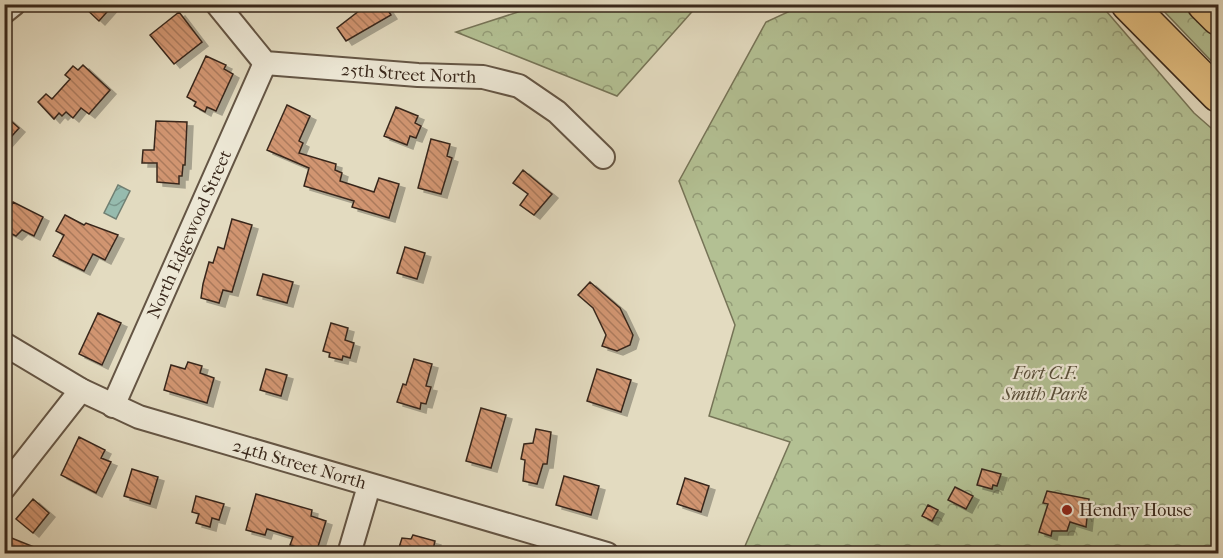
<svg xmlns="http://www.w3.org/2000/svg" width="1223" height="558" viewBox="0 0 1223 558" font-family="'IM FELL French Canon',serif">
  <defs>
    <pattern id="forest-crowns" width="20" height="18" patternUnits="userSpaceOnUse" patternTransform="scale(1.5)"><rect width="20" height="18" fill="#b3c093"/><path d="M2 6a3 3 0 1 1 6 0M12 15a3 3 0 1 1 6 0" fill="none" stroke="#939c77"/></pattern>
    <pattern id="water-waves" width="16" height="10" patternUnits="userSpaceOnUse" patternTransform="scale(1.5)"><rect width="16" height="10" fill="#96bbae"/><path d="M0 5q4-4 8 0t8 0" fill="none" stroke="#7b988d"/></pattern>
    <pattern id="building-back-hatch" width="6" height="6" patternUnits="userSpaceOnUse" patternTransform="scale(1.5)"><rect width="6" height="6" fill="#d19571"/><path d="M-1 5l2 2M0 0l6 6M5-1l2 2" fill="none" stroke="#ab7a5c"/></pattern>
    <filter id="shadow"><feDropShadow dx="6" dy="4" stdDeviation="0" flood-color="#0004"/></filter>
  </defs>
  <rect width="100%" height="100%" fill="#e3dbc0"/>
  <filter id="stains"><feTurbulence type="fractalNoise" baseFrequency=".00333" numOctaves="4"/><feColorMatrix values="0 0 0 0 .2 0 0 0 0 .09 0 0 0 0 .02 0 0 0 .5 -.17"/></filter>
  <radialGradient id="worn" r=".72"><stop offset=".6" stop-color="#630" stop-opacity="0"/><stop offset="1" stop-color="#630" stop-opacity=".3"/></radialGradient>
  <path fill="url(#forest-crowns)" stroke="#767457" stroke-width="1.5" d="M540,5L541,4L698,5L617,96L456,32Z
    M803,5H1101L1194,113L1218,134V553H742L790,442L709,416L735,325L679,181L766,22Z
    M1158,5H1189L1218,32V68Z"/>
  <path fill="url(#water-waves)" stroke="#718073" stroke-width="1.5" d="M118,185L130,191L116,219L104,213Z"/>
  <path fill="url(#building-back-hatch)" stroke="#39281b" stroke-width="1.5" filter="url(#shadow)" d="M81,4H114L99,21Z
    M368,4H384L391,15L346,41L337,28Z
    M179,12L202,42L174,64L150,35Z
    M206,56L226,65L224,69L233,74L216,111L207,107L205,112L194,106L196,102L187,97Z
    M83,65L110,90L89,114L81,108L73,118L66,112L62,116L59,113L54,119L38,102L46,94L52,99L70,79L65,75L73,66L78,70Z
    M287,105L310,116L299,141L303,143L299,153L336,164L335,170L342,173L340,181L374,192L379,178L399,184L389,218L352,207L354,201L304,186L309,168L267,150Z
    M396,107L418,116L415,123L421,126L416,138L410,136L407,145L384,136Z
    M4,115L19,128L4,145Z
    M156,121L187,122L185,165H183L182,176H179V184L157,182V163H142L143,150H154Z
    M431,139L450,144L447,156L452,158L441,194L418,188Z
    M523,170L552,194L534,215L520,205L528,194L513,183Z
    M13,202L43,217L34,236L22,230L16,236L4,230V207L10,209Z
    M65,215L84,225L86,223L118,235L105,260L93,254L84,271L53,256L64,235L56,231Z
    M232,219L252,225L232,292L223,290L219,303L201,298L203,284L209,262L213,263L218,247L224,249Z
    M405,247L425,253L417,279L397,273Z
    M263,274L293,282L287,303L257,295Z
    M590,282L620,308L633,335L630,345L617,351L602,346L606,335L593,308L578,295Z
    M98,313L121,323L102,365L79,354Z
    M331,323L348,328L345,340L354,343L350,358L343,356L342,360L329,357L330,353L323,351Z
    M414,359L432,364L426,386L431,387L426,404L421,403L420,409L397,402L403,384L406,385Z
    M188,362L202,366L200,373L214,378L207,403L164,390L171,365L185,369Z
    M266,369L287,375L281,396L260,390Z
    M597,369L631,380L621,412L587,401Z
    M481,408L506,415L491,468L466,461Z
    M536,429L551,432L547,464H543L537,484L523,481L525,460L521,459L524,444L533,443Z
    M79,437L105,450L101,458L111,462L96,493L61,475Z
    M132,469L158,477L150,504L124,496Z
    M982,469L1001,474L997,486L993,485L992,489L977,485Z
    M564,476L599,486L591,515L556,505Z
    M685,478L709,486L701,512L677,504Z
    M955,487L973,496L966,509L948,500Z
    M1047,491L1089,499L1086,527L1070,522L1067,531H1052L1051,536L1039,532L1048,504L1043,503Z
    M256,494L312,510L311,516L326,521L316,553L290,545L293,537L267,529L265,535L246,530Z
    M196,496L224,504L219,520L212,518L210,527L196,523L199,514L192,512Z
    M33,499L49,513L33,533L16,519Z
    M928,505L938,510L932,521L922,516Z
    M413,535L435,541L432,554H397L402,538L411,539Z
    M9,537L49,553V554H4Z"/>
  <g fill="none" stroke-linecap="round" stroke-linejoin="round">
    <g stroke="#645544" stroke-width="26">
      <g id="minor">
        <path id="s1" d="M217,4L265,63L418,75L483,77L519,86L557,112L603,157"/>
        <path d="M4,12L14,4"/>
        <path id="s2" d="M4,344L81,390L139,417L607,554"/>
        <path id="s3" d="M113,406L265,63"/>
        <path d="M4,488L81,390"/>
        <path d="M349,554L369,486"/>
      </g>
    </g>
    <g stroke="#39281b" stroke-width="36">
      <path id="highway" d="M1128,4L1218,95
        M1204,4L1218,18"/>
    </g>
    <use href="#minor" stroke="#ede8d6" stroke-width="22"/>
    <use href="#highway" stroke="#e2be80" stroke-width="33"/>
  </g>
  <circle fill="#8f2418" stroke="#ede8d6" stroke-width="2" cx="1067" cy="510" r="6"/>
  <g text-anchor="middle" stroke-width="4.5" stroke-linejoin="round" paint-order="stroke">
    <g font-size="18" fill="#39281b" stroke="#ede8d6">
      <text dy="6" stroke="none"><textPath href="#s1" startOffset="220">25th Street North</textPath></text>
      <text dy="6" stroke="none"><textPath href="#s3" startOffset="188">North Edgewood Street</textPath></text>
      <text dy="6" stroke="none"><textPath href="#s2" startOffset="321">24th Street North</textPath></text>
    </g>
    <g font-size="18" font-style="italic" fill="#584e39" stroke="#ede8d6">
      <text x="1045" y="379">Fort C.F.<tspan x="1045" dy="21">Smith Park</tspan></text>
    </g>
    <g font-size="18" fill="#39281b" stroke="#ede8d6" text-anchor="start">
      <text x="1079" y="516">Hendry House</text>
    </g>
  </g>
  <rect width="1223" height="558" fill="none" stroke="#e3dbc0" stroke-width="24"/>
  <rect x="6" y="6" width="1211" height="546" fill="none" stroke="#39281b" stroke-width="3"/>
  <rect x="12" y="12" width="1199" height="534" fill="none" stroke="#39281b" stroke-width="1.5"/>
  <rect width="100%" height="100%" filter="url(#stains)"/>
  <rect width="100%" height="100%" fill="url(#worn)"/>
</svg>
